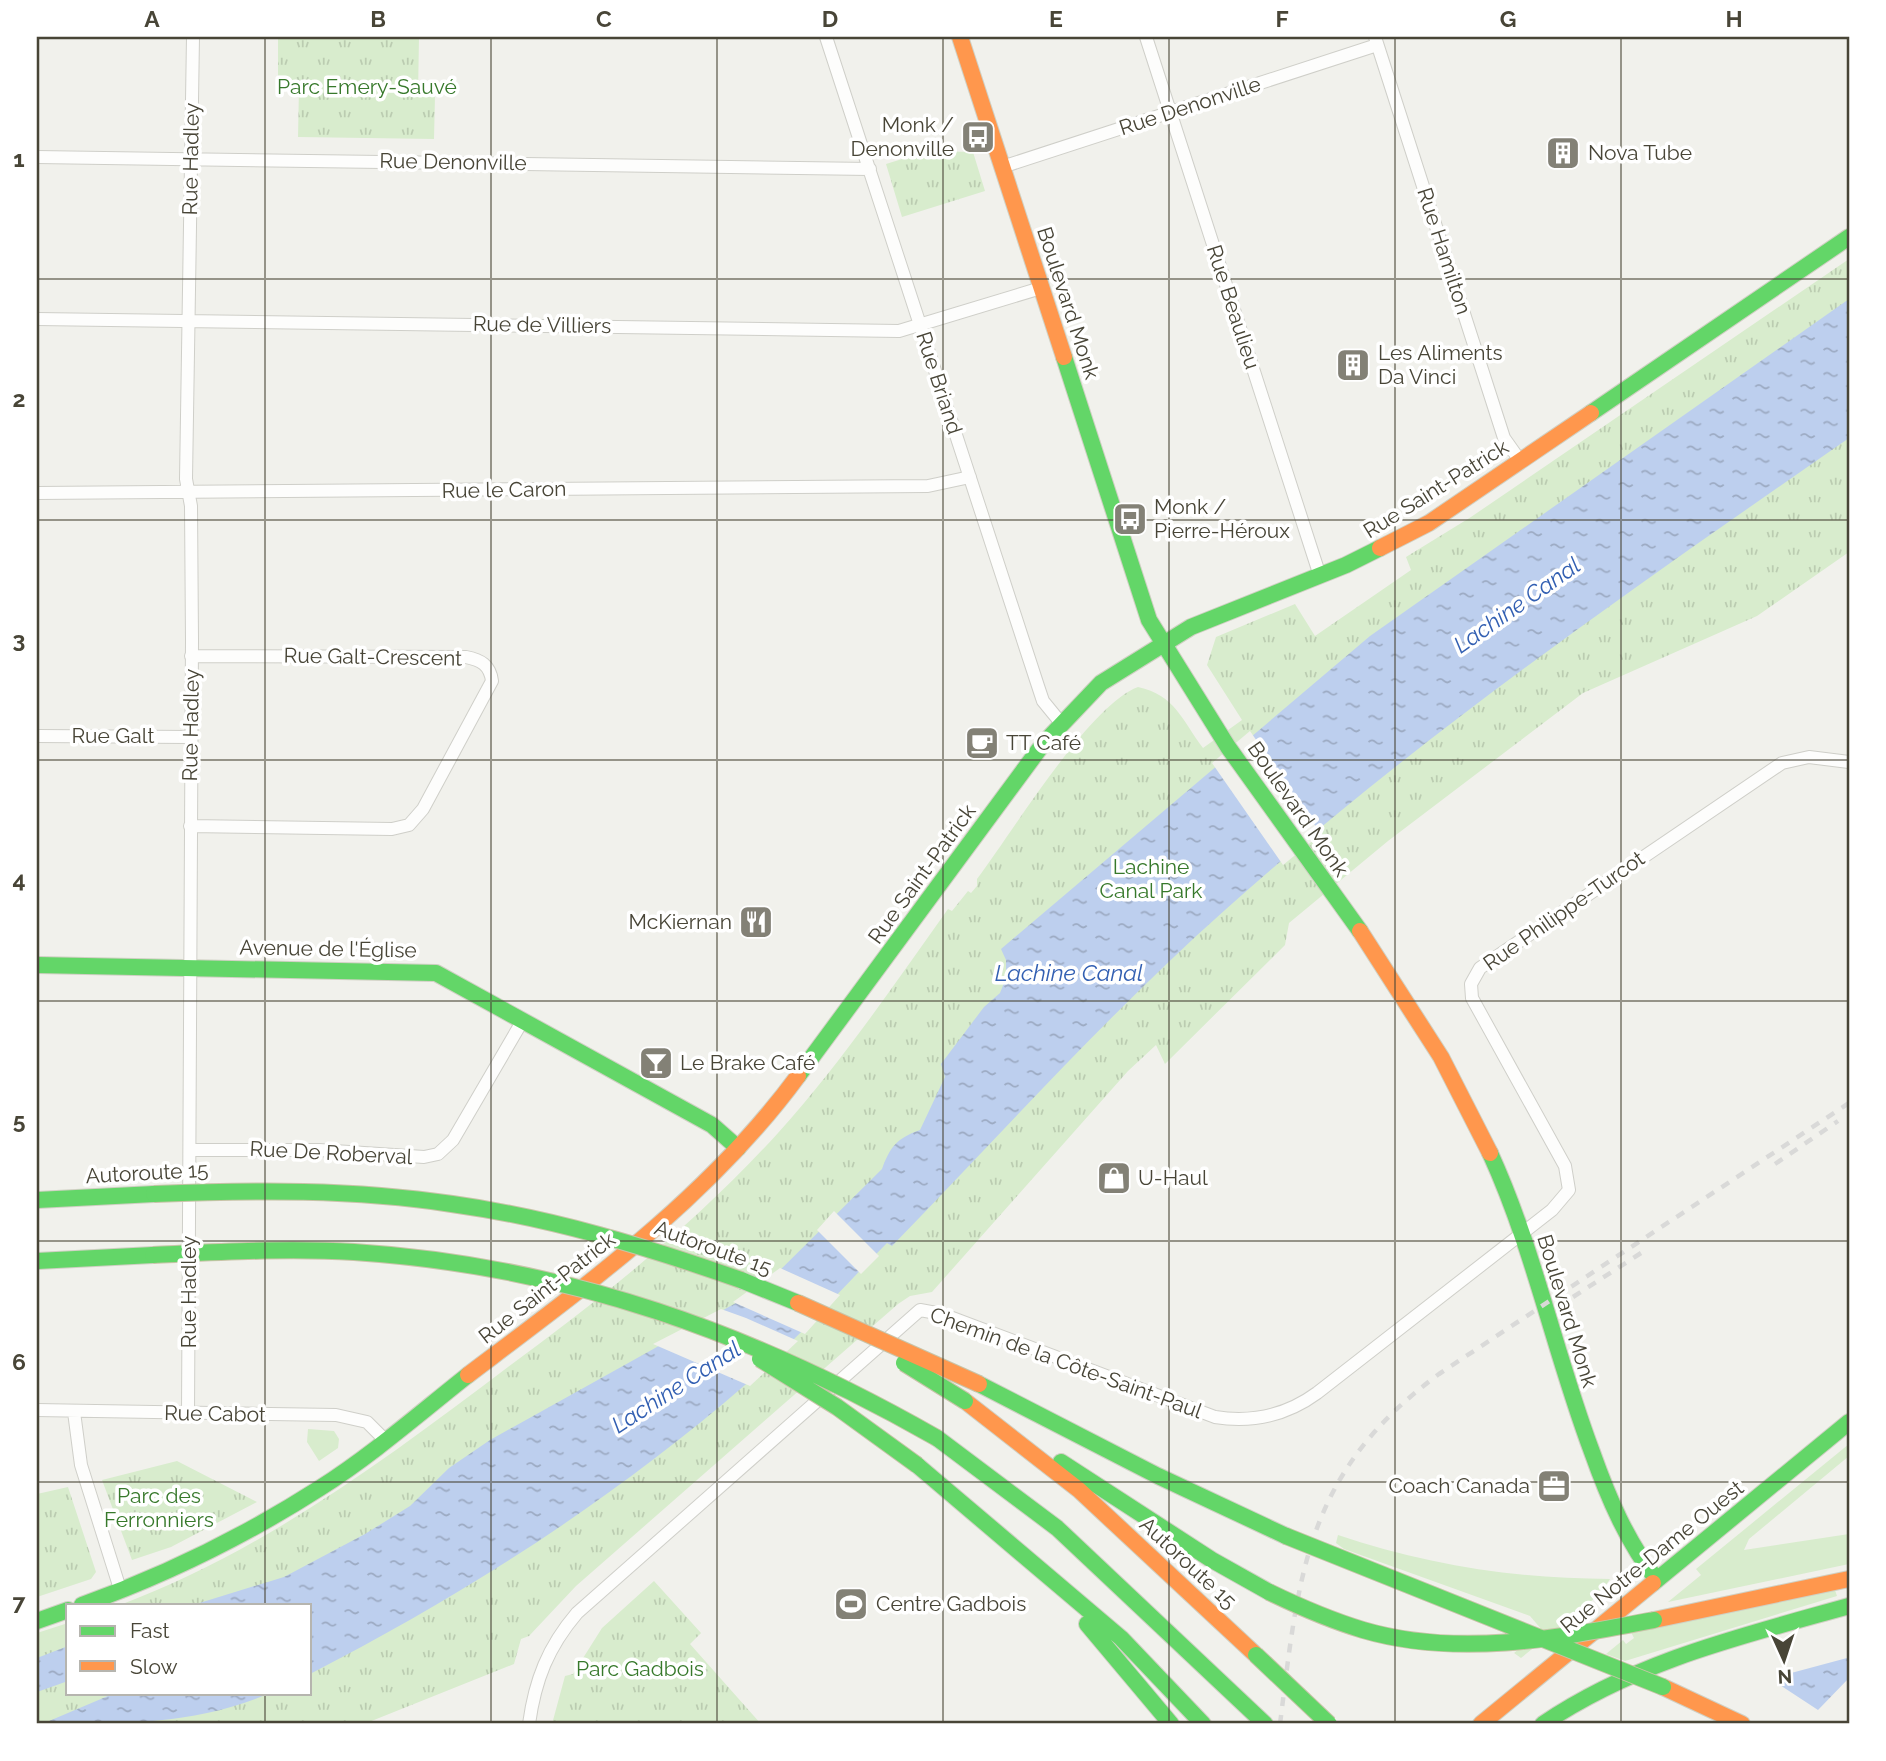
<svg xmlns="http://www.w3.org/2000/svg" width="1886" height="1761" viewBox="0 0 1886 1761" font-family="Raleway,sans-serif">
  <defs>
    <pattern id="park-tufts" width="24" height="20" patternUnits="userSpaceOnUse" patternTransform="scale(1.75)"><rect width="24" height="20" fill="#d8eccd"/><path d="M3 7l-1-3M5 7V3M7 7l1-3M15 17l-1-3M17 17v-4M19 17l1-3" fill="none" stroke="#bbccb1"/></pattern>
    <pattern id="water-ripples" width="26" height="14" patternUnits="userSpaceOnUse" patternTransform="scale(1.75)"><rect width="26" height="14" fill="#bdcfee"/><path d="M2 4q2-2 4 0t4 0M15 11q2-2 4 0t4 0" fill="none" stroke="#9caac2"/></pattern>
  </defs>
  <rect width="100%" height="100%" fill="#f1f1ec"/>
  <path fill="#d8eccd" d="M308,1429L334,1431L339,1439L338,1448L319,1461L307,1442Z
    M1849,1444V1456L1749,1539L1744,1550L1849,1534V1564L1668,1602L1701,1575L1696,1569Z
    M1338,1535C1427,1565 1517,1579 1610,1579L1600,1594L1521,1658L1514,1653L1542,1630L1530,1616L1344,1549L1336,1543Z
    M1835,1590L1837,1596L1625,1661L1606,1654L1623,1640L1626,1644L1634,1638L1631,1632Z"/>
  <path fill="url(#park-tufts)" d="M278,37H419L418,96H435L434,139L298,137L299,87L278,86Z
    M928,151L973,152L985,191L902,217L886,164Z
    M1849,259V552L1757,616L1583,693L1388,841L1289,923L1285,945L1165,1064L1156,1045L1128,1071L932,1292L910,1296L898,1304L576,1586L529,1636L521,1639L514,1664L364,1724H37V1633L68,1623V1693H310V1605H120C264,1551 386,1459 508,1367C605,1296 697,1222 778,1133C841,1063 894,985 948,909L952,911L968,891L971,893L977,886V879C1012,833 1089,705 1138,687C1175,695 1182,720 1203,748L1242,720L1207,665L1216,637L1295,604L1315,636L1411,570L1406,557L1471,517Z
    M177,1461L257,1502L171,1547L132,1560L102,1480Z
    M68,1487L96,1572L91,1579L37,1597V1494Z
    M654,1581L701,1633L690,1644L761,1724H552L565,1676L573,1674L602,1628Z"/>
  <path fill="url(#water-ripples)" d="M1849,299V438C1635,587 1420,735 1225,910C1107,1015 1002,1133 892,1246L887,1243C840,1290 796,1341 745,1385C612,1500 466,1594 310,1674V1605H193L284,1577L365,1534L410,1506L449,1468L490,1440L761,1289L882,1169C890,1147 897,1138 920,1130L945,1077L941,1064L984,1007L1000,993L1006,978V960L1001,949L1370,636Z
    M68,1646V1681L37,1692V1658Z
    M1849,1653V1678L1818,1710L1777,1683L1780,1676L1847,1658Z
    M115,1693L118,1694L270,1693C197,1725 120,1724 42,1724Z"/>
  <path fill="#f1f1ec" d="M1250,731L1321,834L1283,865L1212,763Z
    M834,1211L879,1256L861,1274L817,1230Z
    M780,1268L840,1295L805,1334L733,1302Z
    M721,1309L746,1318L798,1341L750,1386L653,1344Z"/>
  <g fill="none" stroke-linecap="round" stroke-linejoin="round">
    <g stroke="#cfcfc9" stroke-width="14">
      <path id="street" d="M826,37L1038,686L1043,701L1061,723
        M1146,37L1320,576
        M1375,37L1504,438L1521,462
        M37,157L870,169
        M1002,167L1377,45
        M37,319L899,331L1041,288
        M37,493L928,486L970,477
        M37,736L190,737
        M190,826L392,829L409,825L423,809L492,681C490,665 481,660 466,657L191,656
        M190,1150H319L424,1157L438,1154L453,1140L523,1020
        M37,1410L336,1415L367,1422L385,1440
        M74,1412L81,1465L121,1592
        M188,1414L192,640L191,506L186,479L193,37
        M529,1724C535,1680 548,1647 577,1613L920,1310L942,1314L1215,1417C1253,1423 1287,1415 1317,1393L1552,1210L1569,1190L1565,1166L1472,998L1471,984L1480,968L1782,763L1809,757L1849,762"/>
    </g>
    <g stroke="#d0d0c3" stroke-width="18">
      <path id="fast" d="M1064,357L1149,620L1228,747L1360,931
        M1591,413L1849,237
        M37,965L436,973L712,1125L738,1148
        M798,1076L1043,744L1101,683L1191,627L1346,565L1380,548
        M1490,1153C1534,1249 1555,1354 1592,1452C1608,1497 1627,1542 1657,1580
        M37,1200L154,1194
        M37,1261L153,1255
        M741,1280L798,1303
        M979,1384L1158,1476L1286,1536
        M937,1438L1057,1528L1265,1724
        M1061,1462L1212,1560L1269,1592
        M917,1465L1121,1638L1203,1724
        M1653,1583L1849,1422
        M82,1605C166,1575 245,1536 320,1488C372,1455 420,1413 468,1375
        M37,1621L68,1610
        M1087,1624L1171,1724
        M1543,1724C1636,1661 1742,1636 1849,1606"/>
    </g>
    <g stroke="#d0d0c3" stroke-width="18">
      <path id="slow" d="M960,37L1064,357
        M1380,548L1429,523L1591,413
        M1360,931L1441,1057L1490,1153
        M468,1375C587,1285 709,1197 798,1076
        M965,1401L1079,1490L1256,1655
        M1654,1620L1849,1579
        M1663,1687L1742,1724
        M1481,1724L1653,1583"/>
    </g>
    <use href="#street" stroke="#fdfdfc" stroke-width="12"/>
    <use href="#fast" stroke="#63d668" stroke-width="16"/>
    <use href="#slow" stroke="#ff974d" stroke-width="16"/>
    <path stroke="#d9d9d8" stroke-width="4.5" stroke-dasharray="9 9" stroke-linecap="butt" d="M1775,1164L1838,1121
      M1573,1297L1641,1253
      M1280,1724C1299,1572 1306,1472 1439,1374L1849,1103"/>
    <g stroke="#c8c4a8" stroke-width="18" stroke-linecap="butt">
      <path id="fast-bridge" d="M154,1194C254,1190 353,1189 452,1204C552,1218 647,1247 741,1280
        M153,1255C220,1252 287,1248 354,1252C567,1266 753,1333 937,1438
        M760,1359L837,1407L917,1465
        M904,1363L965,1401
        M1286,1536L1663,1687
        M1269,1592C1300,1607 1330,1620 1363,1630C1458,1658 1559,1638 1654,1620
        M1256,1655L1329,1724"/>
    </g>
    <g stroke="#c8c4a8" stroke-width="18" stroke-linecap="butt">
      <path id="slow-bridge" d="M798,1303L979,1384"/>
    </g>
    <use href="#fast-bridge" stroke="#63d668" stroke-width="16"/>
    <use href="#slow-bridge" stroke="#ff974d" stroke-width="16"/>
  </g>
  <path fill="none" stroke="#484537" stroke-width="2" stroke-opacity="0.55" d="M265,37V1605M491,37V1724M717,37V1724M943,37V1724M1169,37V1724M1395,37V1724M1621,37V1724M37,279H1849M37,520H1849M37,760H1849M37,1001H1849M37,1241H1849M37,1482H1849M265,1693V1724"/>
  <defs>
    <g id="bus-square" transform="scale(1.75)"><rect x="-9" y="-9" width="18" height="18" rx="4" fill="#838176" stroke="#fff"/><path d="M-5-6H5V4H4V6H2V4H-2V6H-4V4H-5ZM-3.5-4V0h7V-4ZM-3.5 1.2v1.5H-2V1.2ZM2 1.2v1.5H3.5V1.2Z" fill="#fff"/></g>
    <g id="building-square" transform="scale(1.75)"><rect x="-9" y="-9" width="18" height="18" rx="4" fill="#838176" stroke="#fff"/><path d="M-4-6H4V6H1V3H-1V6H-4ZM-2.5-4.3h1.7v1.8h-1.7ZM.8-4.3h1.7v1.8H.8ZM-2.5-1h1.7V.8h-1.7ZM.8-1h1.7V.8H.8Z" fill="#fff"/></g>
    <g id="cafe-square" transform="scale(1.75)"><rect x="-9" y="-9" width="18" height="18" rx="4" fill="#838176" stroke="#fff"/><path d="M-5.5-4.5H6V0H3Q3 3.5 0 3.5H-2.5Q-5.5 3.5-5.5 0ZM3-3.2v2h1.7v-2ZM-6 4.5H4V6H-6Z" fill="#fff"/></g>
    <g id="restaurant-square" transform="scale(1.75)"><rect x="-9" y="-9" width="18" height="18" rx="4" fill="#838176" stroke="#fff"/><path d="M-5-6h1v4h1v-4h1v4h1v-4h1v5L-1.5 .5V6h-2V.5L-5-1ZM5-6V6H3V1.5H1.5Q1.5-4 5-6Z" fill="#fff"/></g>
    <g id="bar-square" transform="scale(1.75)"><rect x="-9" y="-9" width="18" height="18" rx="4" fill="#838176" stroke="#fff"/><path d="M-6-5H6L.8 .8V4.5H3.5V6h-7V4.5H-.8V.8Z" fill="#fff"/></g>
    <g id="shop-square" transform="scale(1.75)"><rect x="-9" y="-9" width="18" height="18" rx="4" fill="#838176" stroke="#fff"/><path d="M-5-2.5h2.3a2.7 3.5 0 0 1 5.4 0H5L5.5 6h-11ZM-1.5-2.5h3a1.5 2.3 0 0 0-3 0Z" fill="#fff"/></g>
    <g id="office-square" transform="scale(1.75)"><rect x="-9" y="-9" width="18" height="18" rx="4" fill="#838176" stroke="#fff"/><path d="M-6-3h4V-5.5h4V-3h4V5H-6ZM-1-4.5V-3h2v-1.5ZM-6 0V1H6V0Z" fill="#fff"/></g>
    <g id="stadium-square" transform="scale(1.75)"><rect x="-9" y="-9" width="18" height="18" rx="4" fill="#838176" stroke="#fff"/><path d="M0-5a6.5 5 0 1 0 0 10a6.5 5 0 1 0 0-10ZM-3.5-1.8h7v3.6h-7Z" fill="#fff"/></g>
  </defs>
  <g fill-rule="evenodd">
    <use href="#bus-square" x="978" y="137"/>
    <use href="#building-square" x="1563" y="153"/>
    <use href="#building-square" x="1353" y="365"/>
    <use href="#bus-square" x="1130" y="519"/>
    <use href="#cafe-square" x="982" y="743"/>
    <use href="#restaurant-square" x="756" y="922"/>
    <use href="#bar-square" x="656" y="1063"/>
    <use href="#shop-square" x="1114" y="1178"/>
    <use href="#office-square" x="1554" y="1486"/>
    <use href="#stadium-square" x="851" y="1604"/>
  </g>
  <g text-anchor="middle" stroke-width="7" stroke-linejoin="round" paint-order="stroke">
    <g font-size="21" fill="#37792b" stroke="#fff">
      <text x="367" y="94">Parc Emery-Sauvé</text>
      <text x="1151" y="874">Lachine<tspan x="1151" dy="24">Canal Park</tspan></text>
      <text x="159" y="1503">Parc des<tspan x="159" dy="24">Ferronniers</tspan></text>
      <text x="640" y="1676">Parc Gadbois</text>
    </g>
    <g font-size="21" fill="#484537" stroke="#fff">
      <text transform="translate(1190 106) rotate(-18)" y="7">Rue Denonville</text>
      <text transform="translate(191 159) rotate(-89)" y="7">Rue Hadley</text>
      <text transform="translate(453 162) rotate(1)" y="7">Rue Denonville</text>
      <text transform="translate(1444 251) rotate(72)" y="7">Rue Hamilton</text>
      <text transform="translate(1068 303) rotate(72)" y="7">Boulevard Monk</text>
      <text transform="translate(1233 307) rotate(72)" y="7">Rue Beaulieu</text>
      <text transform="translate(542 325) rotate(1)" y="7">Rue de Villiers</text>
      <text transform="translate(939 383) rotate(72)" y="7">Rue Briand</text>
      <text transform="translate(1436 489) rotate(-32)" y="7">Rue Saint-Patrick</text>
      <text transform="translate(504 490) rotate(-1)" y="7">Rue le Caron</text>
      <text transform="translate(373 657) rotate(1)" y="7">Rue Galt-Crescent</text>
      <text transform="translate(191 725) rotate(-89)" y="7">Rue Hadley</text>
      <text x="113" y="743">Rue Galt</text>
      <text transform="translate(1298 809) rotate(55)" y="7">Boulevard Monk</text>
      <text transform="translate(922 874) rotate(-54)" y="7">Rue Saint-Patrick</text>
      <text transform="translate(1564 911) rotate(-35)" y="7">Rue Philippe-Turcot</text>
      <text transform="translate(328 949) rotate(1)" y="7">Avenue de l'Église</text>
      <text transform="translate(331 1153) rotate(3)" y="7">Rue De Roberval</text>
      <text transform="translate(147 1173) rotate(-3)" y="7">Autoroute 15</text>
      <text transform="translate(713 1248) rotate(20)" y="7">Autoroute 15</text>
      <text transform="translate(547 1288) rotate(-38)" y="7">Rue Saint-Patrick</text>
      <text transform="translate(189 1292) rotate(-90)" y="7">Rue Hadley</text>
      <text transform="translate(1567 1311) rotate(73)" y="7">Boulevard Monk</text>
      <text transform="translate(1066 1363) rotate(20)" y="7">Chemin de la Côte-Saint-Paul</text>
      <text transform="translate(215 1414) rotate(1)" y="7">Rue Cabot</text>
      <text transform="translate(1652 1557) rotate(-39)" y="7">Rue Notre-Dame Ouest</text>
      <text transform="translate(1188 1563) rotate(43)" y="7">Autoroute 15</text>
    </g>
    <g font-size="21" fill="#484537" stroke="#fff" text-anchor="start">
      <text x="954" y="132" text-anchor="end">Monk /<tspan x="954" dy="24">Denonville</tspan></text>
      <text x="1588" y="160">Nova Tube</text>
      <text x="1378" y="360">Les Aliments<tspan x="1378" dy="24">Da Vinci</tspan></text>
      <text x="1154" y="514">Monk /<tspan x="1154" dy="24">Pierre-Héroux</tspan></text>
      <text x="1006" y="750">TT Café</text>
      <text x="732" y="929" text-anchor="end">McKiernan</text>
      <text x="680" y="1070">Le Brake Café</text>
      <text x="1138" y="1185">U-Haul</text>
      <text x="1530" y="1493" text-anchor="end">Coach Canada</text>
      <text x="876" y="1611">Centre Gadbois</text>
    </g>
    <g font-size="23" font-style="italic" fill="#325fb2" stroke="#fff">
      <text transform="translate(1517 605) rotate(-35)" y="8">Lachine Canal</text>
      <text x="1069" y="981">Lachine Canal</text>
      <text transform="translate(676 1387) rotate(-33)" y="8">Lachine Canal</text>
    </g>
  </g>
  <rect width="1886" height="1761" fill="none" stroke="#ffffff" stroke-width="77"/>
  <rect x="66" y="1604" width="245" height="91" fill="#ffffff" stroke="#b6b5af" stroke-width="2"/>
  <rect x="80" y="1626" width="35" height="10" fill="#63d668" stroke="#b6b5af" stroke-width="2"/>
  <text x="130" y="1638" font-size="21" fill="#484537">Fast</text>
  <rect x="80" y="1661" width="35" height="10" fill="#ff974d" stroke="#b6b5af" stroke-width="2"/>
  <text x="130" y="1674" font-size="21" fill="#484537">Slow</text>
  <g transform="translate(1784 1660) rotate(177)" stroke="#ffffff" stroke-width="5" paint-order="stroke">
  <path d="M0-5L12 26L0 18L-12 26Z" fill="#484537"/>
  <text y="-10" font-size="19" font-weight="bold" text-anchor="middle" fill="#484537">N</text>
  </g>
  <rect x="38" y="38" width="1810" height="1684" fill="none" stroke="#484537" stroke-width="2.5"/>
  <g font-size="23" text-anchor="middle" font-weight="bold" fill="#484537">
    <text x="152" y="27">A</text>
    <text x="378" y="27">B</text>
    <text x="604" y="27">C</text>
    <text x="830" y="27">D</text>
    <text x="1056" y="27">E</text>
    <text x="1282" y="27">F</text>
    <text x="1508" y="27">G</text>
    <text x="1734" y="27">H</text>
    <text x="19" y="167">1</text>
    <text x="19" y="407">2</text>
    <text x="19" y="648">3</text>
    <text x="19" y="888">4</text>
    <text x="19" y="1129">5</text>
    <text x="19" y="1370">6</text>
    <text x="19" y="1610">7</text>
  </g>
</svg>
